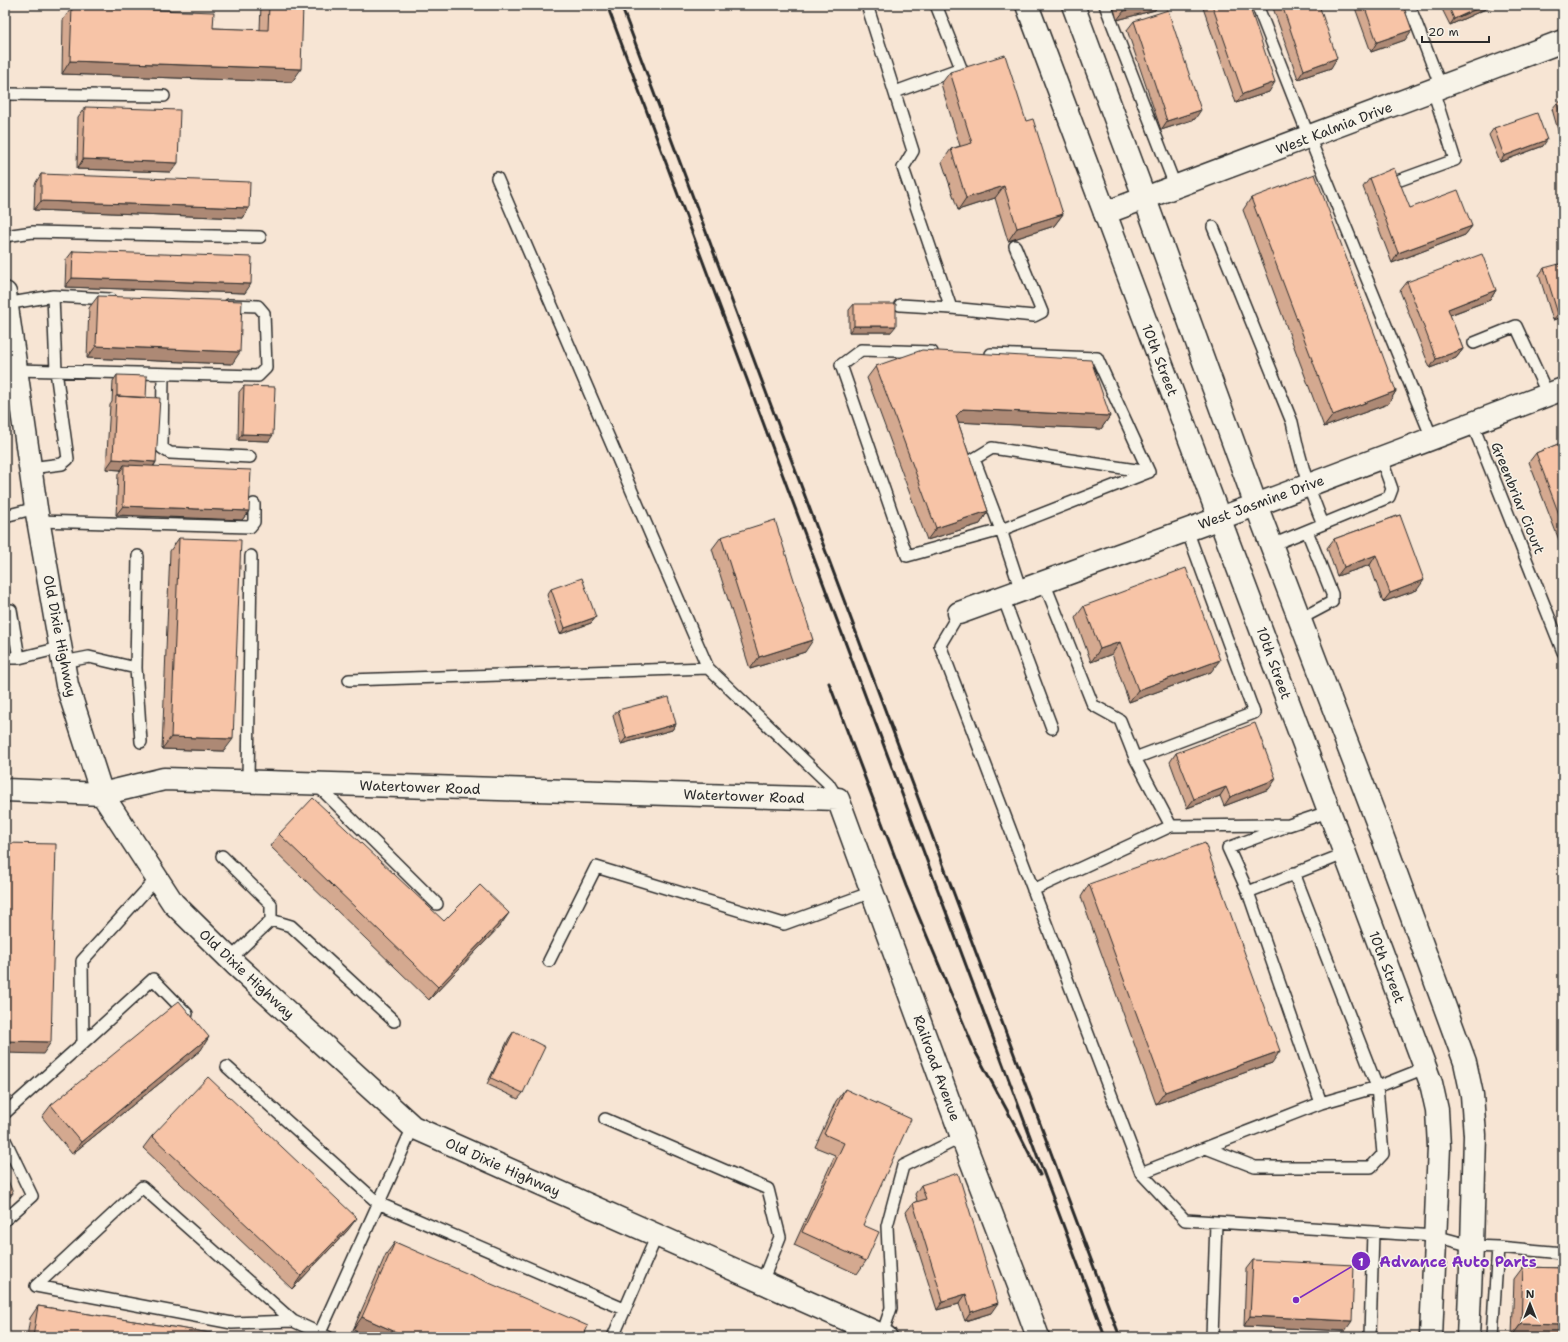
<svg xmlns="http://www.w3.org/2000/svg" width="1568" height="1342" viewBox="0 0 1568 1342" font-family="'Shantell Sans',sans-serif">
  <rect width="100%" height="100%" fill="#f7e5d4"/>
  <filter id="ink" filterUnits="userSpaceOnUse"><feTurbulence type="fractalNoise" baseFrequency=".025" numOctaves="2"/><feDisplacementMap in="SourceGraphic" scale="8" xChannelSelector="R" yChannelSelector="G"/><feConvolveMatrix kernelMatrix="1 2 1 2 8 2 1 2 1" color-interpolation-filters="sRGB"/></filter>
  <g filter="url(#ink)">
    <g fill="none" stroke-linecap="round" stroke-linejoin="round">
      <g stroke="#2b2b2b" stroke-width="14">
        <path id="lane" d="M867,5L913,151L903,168L951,308L1034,316L1042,312L1015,246
          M1105,5L1176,188
          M1257,5L1309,137L1432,438
          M1409,5L1441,87
          M895,92L961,68L936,5
          M5,94L164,96
          M497,178L708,668
          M1400,180L1455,160L1433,90
          M1213,227L1292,422C1299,457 1309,491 1323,524
          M5,236L33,232L260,237
          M5,304L53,296L110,299
          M900,305L951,308
          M1474,343L1516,326L1548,395
          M932,352L861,350L841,365L907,556L1001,530L974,459L992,448L1149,472
          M991,354L1097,358L1149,472L1001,530L1021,591
          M16,370L258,376L266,368L264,313L258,306L229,305
          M163,374L162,448L170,453L250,457
          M1472,423L1563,652
          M30,468L62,464L68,459L56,371L53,296
          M5,516L36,508
          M38,521L250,527L254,522V504
          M1272,545L1389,497L1392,489L1381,458
          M1044,582L1093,705L1120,720L1135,758L1171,826L1289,825L1328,812
          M1003,597L1052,728
          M11,610L19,658
          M959,613L940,645L1141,1173L1321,1103L1377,1087L1425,1068
          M1300,619L1332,602V594L1307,531
          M5,658H19L60,648
          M63,662L89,657L136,668L141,742
          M136,668L138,556
          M349,680L708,668L828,783L838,799
          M1135,758L1254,713L1187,530
          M248,781L251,556
          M317,785L437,904
          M1282,828L1228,848L1248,892L1321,1103
          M222,856L271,904V920
          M1033,890L1171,826
          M1248,892L1344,854
          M230,959L271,920L291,926L394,1021
          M549,961L596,867L784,924L872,892
          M83,1043L153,979L187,1014
          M227,1067L378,1203L624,1309
          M5,1113L83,1043L82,961L157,878
          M605,1119L768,1189L780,1237L762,1282
          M5,1140L32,1196L5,1220
          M1206,1148L1255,1167H1371L1383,1154L1377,1087L1294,873
          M1141,1173L1185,1220L1435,1236L1472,1246L1498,1247L1563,1253
          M293,1321L232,1323L36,1286L142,1187L293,1321L328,1337
          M882,1335L891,1308L887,1226L903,1166L962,1137
          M318,1337L413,1127
          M613,1337L657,1235
          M1212,1337L1216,1223
          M1370,1337L1373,1232
          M1492,1337L1498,1247"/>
      </g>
      <g stroke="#2b2b2b" stroke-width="25">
        <path id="street" d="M1105,213L1563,41
          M959,613L1256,505L1563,389
          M102,794L164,779L838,799L962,1137L1026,1304L1038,1337"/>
      </g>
      <g stroke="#2b2b2b" stroke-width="25">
        <path id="secondary" d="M1027,5L1431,1083L1437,1110L1439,1147L1431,1337
          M1073,5L1145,199L1256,505L1379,827L1465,1062L1472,1095L1475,1135L1472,1246L1468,1337
          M5,293L36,508L67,685L102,794L173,903L237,966L413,1127L886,1337
          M5,790L102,794"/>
      </g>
      <use href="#lane" stroke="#f7f3e8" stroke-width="11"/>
      <use href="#street" stroke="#f7f3e8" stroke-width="22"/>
      <use href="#secondary" stroke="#f7f3e8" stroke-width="22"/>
      <path stroke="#2b2b2b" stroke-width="3" d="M607,5L1105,1337
        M621,5L1120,1337
        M829,683L906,886L975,1051L1015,1125L1040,1175"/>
    </g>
    <path fill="#d4a990" stroke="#2b2b2b" d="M261,5H303L292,82L62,74L63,20L72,7L213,28L260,30Z
      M1113,5H1158L1155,10L1117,20Z
      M1202,5H1249L1269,92L1236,103Z
      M1272,5H1319L1331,68L1298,79Z
      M1354,5H1403L1405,40L1371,52Z
      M1440,5H1493L1492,6L1450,25Z
      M1134,21L1195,119L1161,130L1127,30Z
      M950,72L1026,121L1063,214L1054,226L1008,241L995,198L958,210L942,162L951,149L960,146L941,84Z
      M1563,101V148L1552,109L1557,103Z
      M85,107L171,172L77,169L78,117Z
      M1494,128L1543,146L1500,162L1489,135Z
      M41,174L249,208L243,218L34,210L35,184Z
      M1370,178L1410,208L1472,226L1465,235L1392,263L1363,187Z
      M1251,198L1396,391L1388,404L1324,427L1243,210Z
      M73,251L245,293L65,287L66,260Z
      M1544,268L1563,317L1553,320L1539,275Z
      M1407,282L1496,290L1490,300L1450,315L1463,349L1456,358L1430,368L1400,291Z
      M98,296L232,364L87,358L89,308Z
      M854,304L891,332H849V310Z
      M876,366L1110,416L1101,429L958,422L988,511L980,524L927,540L867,378Z
      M117,375L146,398L156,462L154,466L249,511L242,520L116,515L118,474L121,470L106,469L110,405L112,402L113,381Z
      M244,386L269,441L238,440L239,392Z
      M1563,442V538L1559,540L1529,462L1536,453Z
      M1400,515L1417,590L1383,602L1370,565L1337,576L1327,548L1334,539Z
      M721,537L805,652L750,669L712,549Z
      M179,538L224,751L162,749L170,551Z
      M551,589L596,617L591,623L560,634L547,595Z
      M1084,606L1211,672L1129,702L1112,654L1091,662L1075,618Z
      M618,710L676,724L672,730L621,744L613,716Z
      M1176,753L1269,789L1224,806L1220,796L1187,808L1170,762Z
      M279,834L444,921L500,926L429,1000L270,846Z
      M1089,884L1272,1063L1156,1104L1081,897Z
      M514,1031L523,1093L518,1099L487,1084L509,1038Z
      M201,1050L72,1154L42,1117L51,1105Z
      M845,1089L863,1225L866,1261L857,1274L794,1245L835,1155L815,1147L836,1101Z
      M152,1136L348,1230L292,1289L143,1148Z
      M921,1185L991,1313L965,1321L959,1304L937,1310L906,1212L913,1203L917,1201L915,1194Z
      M395,1242L583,1337H370L353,1330L386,1254Z
      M1253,1260L1345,1331L1244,1326L1246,1269Z
      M1523,1267L1563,1268L1512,1336L1514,1279Z
      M38,1306L236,1337H27L30,1318Z"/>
    <path fill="#ad8975" stroke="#2b2b2b" d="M1146,5H1158L1155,10L1117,20L1124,11Z
      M1485,5H1493L1492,6L1450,25L1454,19Z
      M1412,30L1405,40L1371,52L1377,42Z
      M1337,58L1331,68L1298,79L1304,70Z
      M70,61L301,69L292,82L62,74Z
      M1275,82L1269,92L1236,103L1243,94Z
      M1201,110L1195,119L1161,130L1167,121Z
      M1547,140L1543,146L1500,162L1504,156Z
      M83,159L178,163L171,172L77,169Z
      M1004,186L995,198L958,210L966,198Z
      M41,201L249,208L243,218L34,210Z
      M1063,214L1054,226L1008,241L1017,228Z
      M1472,226L1465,235L1392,263L1398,253Z
      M72,278L251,284L245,293L65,287Z
      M1496,290L1490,300L1441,318L1448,309Z
      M1563,312V317L1553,320L1558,314Z
      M854,326H896L891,332H849Z
      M96,346L240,352L232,364L87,358Z
      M1463,349L1456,358L1430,368L1436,359Z
      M1396,391L1388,404L1324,427L1333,415Z
      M963,409L1110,416L1101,429L954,422L956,416Z
      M242,434L273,435L269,441L238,440Z
      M113,459L156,462L150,471L124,465L121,470L106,469Z
      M123,506L249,511L242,520L116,515Z
      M988,511L980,524L927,540L936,528Z
      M1563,533V538L1559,540Z
      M1376,555L1370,565L1337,576L1344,567Z
      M1424,580L1417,590L1383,602L1390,593Z
      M596,617L591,623L560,634L565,628Z
      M813,640L805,652L750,669L759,657Z
      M1120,642L1112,654L1091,662L1100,649Z
      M1220,660L1211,672L1129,702L1138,690Z
      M676,724L672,730L621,744L626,738Z
      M171,737L233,739L224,751L162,749Z
      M1276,779L1269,789L1224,806L1230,797Z
      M1226,787L1220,796L1187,808L1194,799Z
      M509,913L500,926L429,1000L438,987Z
      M209,1037L201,1050L72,1154L81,1142Z
      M5,1041L51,1042L43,1054L5,1053Z
      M1280,1051L1272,1063L1156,1104L1165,1092Z
      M13,1193L5,1204V1196Z
      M357,1218L348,1230L292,1289L301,1276Z
      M966,1294L959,1304L937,1310L943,1301Z
      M998,1303L991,1313L965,1321L971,1312Z
      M1250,1316L1352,1321L1345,1331L1244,1326Z
      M362,1317L407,1337H370L353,1330Z
      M1521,1324L1563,1325V1337L1512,1336Z"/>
    <path fill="#f7c4a7" stroke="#2b2b2b" d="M269,5H303L301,69L70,61L72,7L214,12L213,28L268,30Z
      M1122,5H1146L1124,11Z
      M1212,5H1249L1275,82L1243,94Z
      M1282,5H1319L1337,58L1304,70Z
      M1364,5H1403L1412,30L1377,42Z
      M1448,5H1485L1454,19Z
      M1168,10L1201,110L1167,121L1134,21Z
      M1005,55L1026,121L1033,119L1063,214L1017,228L1004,186L966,198L951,149L972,143L950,72Z
      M1563,101V126L1557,103Z
      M85,107L180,110L178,163L83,159Z
      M1537,113L1547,140L1504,156L1494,128Z
      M1394,168L1410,208L1458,190L1472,226L1398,253L1370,178Z
      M41,174L250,182L249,208L41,201Z
      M1315,174L1396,391L1333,415L1251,198Z
      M73,251L252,257L251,284L72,278Z
      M1482,254L1496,290L1448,309L1463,349L1436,359L1407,282Z
      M1563,263V312L1558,314L1544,268Z
      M98,296L242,301L240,352L96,346Z
      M854,304H896V326H854Z
      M922,350L1091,360L1110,416L963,409L956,416L988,511L936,528L876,366Z
      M117,375L147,376L146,398L117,396Z
      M244,386L275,387L273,435L242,434Z
      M116,396L160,398L156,462L113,459Z
      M1563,442V525L1536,453Z
      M124,465L251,470L249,511L123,506Z
      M1400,515L1424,580L1390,593L1376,555L1344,567L1334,539Z
      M775,520L813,640L759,657L721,537Z
      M179,538L241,540L233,739L171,737Z
      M1186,568L1220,660L1138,690L1120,642L1100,649L1084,606Z
      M582,578L596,617L565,628L551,589Z
      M669,697L676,724L626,738L618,710Z
      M1255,723L1276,779L1230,797L1226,787L1194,799L1176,753Z
      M313,798L444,921L480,885L509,913L438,987L279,834Z
      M5,843L56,844L51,1042L5,1041Z
      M1205,843L1280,1051L1165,1092L1089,884Z
      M179,1001L209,1037L81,1142L51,1105Z
      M514,1031L545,1047L523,1093L491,1078Z
      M208,1077L357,1218L301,1276L152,1136Z
      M845,1089L911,1119L863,1225L879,1232L866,1261L802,1232L844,1143L824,1134Z
      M5,1173L13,1193L5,1196Z
      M958,1173L998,1303L971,1312L966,1294L943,1301L913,1203L926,1199L921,1185Z
      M395,1242L588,1326L583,1337H407L362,1317Z
      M1253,1260L1354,1265L1352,1321L1250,1316Z
      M1523,1267L1563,1268V1325L1521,1324Z
      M38,1306L236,1337H33Z"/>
  </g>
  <g text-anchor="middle" stroke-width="3" stroke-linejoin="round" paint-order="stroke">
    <g font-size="14" fill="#2b2b2b" stroke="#f7f3e8">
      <text transform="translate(1334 128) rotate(-21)" y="5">West Kalmia Drive</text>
      <text transform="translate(1160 360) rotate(69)" y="5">10th Street</text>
      <text transform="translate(1518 498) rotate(68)" y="5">Greenbriar Ciourt</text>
      <text transform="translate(1261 502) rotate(-20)" y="5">West Jasmine Drive</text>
      <text transform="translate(60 636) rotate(79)" y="5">Old Dixie Highway</text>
      <text transform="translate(1274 663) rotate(70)" y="5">10th Street</text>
      <text transform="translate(420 787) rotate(2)" y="5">Watertower Road</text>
      <text transform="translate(744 796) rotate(2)" y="5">Watertower Road</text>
      <text transform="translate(1387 967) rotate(69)" y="5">10th Street</text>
      <text transform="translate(247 974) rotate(43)" y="5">Old Dixie Highway</text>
      <text transform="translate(937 1068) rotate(70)" y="5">Railroad Avenue</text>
      <text transform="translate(503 1167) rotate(24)" y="5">Old Dixie Highway</text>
    </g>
  </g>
  <path fill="none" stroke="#7b2cbf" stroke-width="1.5" d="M1296 1300L1361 1261"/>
  <g fill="#7b2cbf" stroke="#f7f3e8" stroke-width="1.5">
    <circle cx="1296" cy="1300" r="4"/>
    <circle cx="1361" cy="1261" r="10"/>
  </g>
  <g font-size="12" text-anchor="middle" font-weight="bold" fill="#fff">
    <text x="1361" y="1266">1</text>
  </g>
  <g font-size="15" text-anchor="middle" font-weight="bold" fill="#7b2cbf" stroke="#f7f3e8" stroke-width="3" stroke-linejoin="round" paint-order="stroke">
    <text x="1458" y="1267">Advance Auto Parts</text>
  </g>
  <rect width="1568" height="1342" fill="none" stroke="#f7f3e8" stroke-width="20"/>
  <rect x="10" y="10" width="1548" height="1322" fill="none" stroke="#2b2b2b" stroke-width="1.5" filter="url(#ink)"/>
  <g transform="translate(1530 1304)" stroke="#f7f3e8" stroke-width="3" paint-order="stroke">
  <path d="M0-3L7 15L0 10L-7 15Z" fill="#2b2b2b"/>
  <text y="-6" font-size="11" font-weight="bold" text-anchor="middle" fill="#2b2b2b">N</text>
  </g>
  <path d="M1422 36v6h67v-6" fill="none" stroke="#2b2b2b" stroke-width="2"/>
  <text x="1428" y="36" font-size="12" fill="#2b2b2b" stroke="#f7f3e8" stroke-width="3" paint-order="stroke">20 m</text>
</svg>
